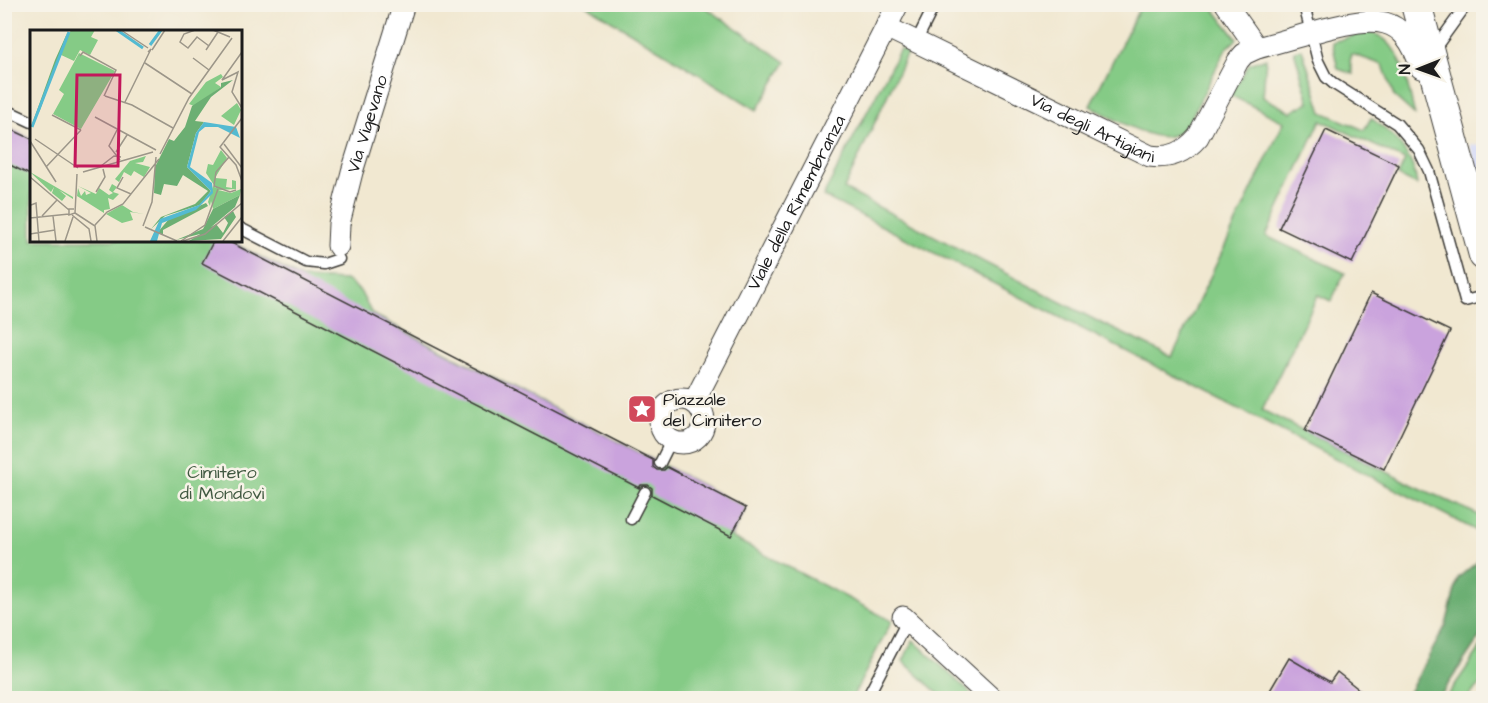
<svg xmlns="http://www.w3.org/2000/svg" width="1488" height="703" viewBox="0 0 1488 703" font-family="'Architects Daughter',sans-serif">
  <rect width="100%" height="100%" fill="#f7f3e8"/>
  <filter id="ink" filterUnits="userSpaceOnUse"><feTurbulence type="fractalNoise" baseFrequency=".0167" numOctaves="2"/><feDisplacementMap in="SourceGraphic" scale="12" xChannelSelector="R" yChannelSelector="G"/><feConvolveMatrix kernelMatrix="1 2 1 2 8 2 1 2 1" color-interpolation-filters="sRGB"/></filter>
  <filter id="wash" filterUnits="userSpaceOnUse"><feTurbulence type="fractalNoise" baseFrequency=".008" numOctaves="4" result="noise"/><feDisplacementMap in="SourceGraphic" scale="24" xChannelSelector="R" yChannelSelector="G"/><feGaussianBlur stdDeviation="1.35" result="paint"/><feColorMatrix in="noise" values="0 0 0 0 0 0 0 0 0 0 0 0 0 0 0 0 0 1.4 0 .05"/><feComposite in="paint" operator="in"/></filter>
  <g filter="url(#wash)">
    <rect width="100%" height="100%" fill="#f1e8d1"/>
    <path fill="#d3d9f9" d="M1470,144L1483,146V189Z"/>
    <path fill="#85cb86" stroke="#507451" stroke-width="1.5" d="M586,5H702L786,62L757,110Z
      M1141,5H1211L1237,39L1226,49L1189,122C1183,128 1179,134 1170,136C1152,142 1108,115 1090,106Z
      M1372,33C1404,42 1407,87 1415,115L1394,96L1383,65L1352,54L1350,61L1353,74L1338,69L1332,42L1360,34Z
      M900,49L907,53L844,189L1103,324L1172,357L1284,122L1230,95L1249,64L1266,58L1263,97L1291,112L1309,102L1294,51L1302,49L1322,112L1364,130L1371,118C1394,135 1414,155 1417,185L1398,176L1405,160L1321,120L1266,236L1345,273L1331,301L1318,295L1262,410L1411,484L1483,517V534L823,196Z
      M4,126L31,139L32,240H227L301,278L346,280L360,291L372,314L746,508L731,537L892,621L852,698H5Z
      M913,640L976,698H943L903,661Z
      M1483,644V682L1467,698H1446Z"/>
    <path fill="#6caf73" stroke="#446648" stroke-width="1.5" d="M1483,557V632L1439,698H1406L1446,625L1458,578Z"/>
    <g id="blocks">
      <path fill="#caa3dd" d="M4,126L32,139V176L4,162Z
        M1326,130L1399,165L1352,263L1279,228Z
        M214,240H226L653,460V467L657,470H664L667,467L746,508L731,536L652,495V488L648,485H641L639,488L202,263Z
        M1371,293L1450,331L1384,469L1305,431Z
        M1289,658L1330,682L1337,672L1371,699H1265Z"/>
    </g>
  </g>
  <g filter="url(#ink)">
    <use href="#blocks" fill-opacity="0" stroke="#3c3b37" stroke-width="1.5"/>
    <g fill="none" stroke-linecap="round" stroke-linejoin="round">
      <g stroke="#3c3b37" stroke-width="13">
        <path id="service" d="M1310,4L1306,13L1318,61L1326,77L1334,84L1397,124L1419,150L1429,171L1465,301L1484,296
          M916,42L935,4
          M1433,51L1467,4
          M4,109L32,122
          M240,228L306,262L324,264L339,259
          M660,463L671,441
          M631,519L645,492
          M867,698L907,621"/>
      </g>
      <g stroke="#3c3b37" stroke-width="23">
        <g id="minor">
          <path d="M1226,4L1257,48"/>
          <path id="s1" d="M886,27L1150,156C1171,159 1185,152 1198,137L1238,61L1244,54L1257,48C1280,42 1302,35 1325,29C1374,17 1404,12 1421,68"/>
          <path id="s2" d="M338,246L339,224L352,172L404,4"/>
          <circle cx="682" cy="421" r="22"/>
          <path id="s3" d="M694,402L898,4"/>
          <path d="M903,617L991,698"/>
        </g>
      </g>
      <g stroke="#3c3b37" stroke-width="32">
        <path id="secondary" d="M1416,4L1484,255"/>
      </g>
      <use href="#service" stroke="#fff" stroke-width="10"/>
      <use href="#minor" stroke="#fff" stroke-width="21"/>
      <use href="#secondary" stroke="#fff" stroke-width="30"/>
    </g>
  </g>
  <defs>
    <g id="sight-square" transform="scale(1.5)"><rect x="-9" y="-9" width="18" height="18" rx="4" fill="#d1495b" stroke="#f7f3e8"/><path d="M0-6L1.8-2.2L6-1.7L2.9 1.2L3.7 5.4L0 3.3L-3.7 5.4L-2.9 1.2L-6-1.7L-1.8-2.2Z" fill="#fff"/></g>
  </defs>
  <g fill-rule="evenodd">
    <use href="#sight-square" x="642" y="409"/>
  </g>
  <g text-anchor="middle" stroke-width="5" stroke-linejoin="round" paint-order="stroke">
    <g font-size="18" fill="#1c1c1c" stroke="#f7f3e8">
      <text dy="6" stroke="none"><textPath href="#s2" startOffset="126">Via Vigevano</textPath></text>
      <text dy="6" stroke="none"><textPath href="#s1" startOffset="230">Via degli Artigiani</textPath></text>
      <text dy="6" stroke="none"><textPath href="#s3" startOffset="224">Viale della Rimembranza</textPath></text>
    </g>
    <g font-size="18" fill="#1c1c1c" stroke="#f7f3e8" text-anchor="start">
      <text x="663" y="405">Piazzale<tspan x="663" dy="21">del Cimitero</tspan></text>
    </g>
    <g font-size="18" fill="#415941" stroke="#f7f3e8">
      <text x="222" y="478">Cimitero<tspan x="222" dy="21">di Mondovì</tspan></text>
    </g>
  </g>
  <g transform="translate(30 30)">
    <rect width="212" height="212" fill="#f1e8d1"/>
    <path d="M41,0H65L61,7L68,10L60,25L50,20L44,31L29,24ZM49,23L85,41L51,99L23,84L34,64L29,60ZM191,44L193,47L185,53L191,57L164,76L159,74L176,52ZM207,73L211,80L204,95L191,86ZM191,120L197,128L185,148L197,149L196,157L202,158V150L206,151V159L188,160L201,163L211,159L210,165L183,179L181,171L180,176L178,172L183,156L186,158L176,143L178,134L183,135ZM116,126L113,132L105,133L120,137L114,147L104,141L101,146L94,142L89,152L85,149L100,131ZM0,142L43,167V169L29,160L36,166L32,171L22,163L24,157L21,162ZM82,154L87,157L83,162L89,164L83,170L78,168L80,179L74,180V183L47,166L48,158L51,166L55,161L56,165L61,163L48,156L66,164L69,158L79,165L83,163L79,160ZM92,175L103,182L114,184L100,182L103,190L92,193L76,184Z" fill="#85cb86"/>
    <path d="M38,1L10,80L1,97L25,30ZM203,50L181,67L165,91L174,92L166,103L157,137L181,161L170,175L135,186L121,199L131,187L165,174L178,161L153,145L147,156L134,154L131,165L124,163L125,137L139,109L144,111L155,97L162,76L191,57V53ZM210,165L205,177L174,203L146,210L173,199L183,179ZM176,173L178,176L133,200V205L128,202L139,189ZM203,181L206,187L191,209L159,211L186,194L193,203L198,193L194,187Z" fill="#6caf73"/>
    <path d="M174,92L206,97L210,108L188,97H175L169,102L160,137L182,153L183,163L166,180L132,193L127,211H120L130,189L169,175L181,161L157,137L166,103Z" fill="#53bad1"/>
    <path fill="none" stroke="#53bad1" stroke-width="3" d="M87,0L113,18M120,15L131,0M2,97L39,2"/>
    <path fill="none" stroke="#9c9689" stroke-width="1.5" d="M91,0L118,18M165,0L154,4L150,12L158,18L167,7L179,16M183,0L200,7M122,20L135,0M176,20L188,2M212,22L192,50L208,42L202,62L212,78M50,26L53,22L86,40L74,66M163,28L179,40M115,33L162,64M75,66L102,75L143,98M95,72L121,19L118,22M22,85L51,100M65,87L126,120M212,88L190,117L206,135L212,151M87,100L79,116L90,130M5,109L48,138M0,111L26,152M194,114L212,138M86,122L97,105M130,124L159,68L202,8M199,127L186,142L184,156L200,162L206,160M71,136L84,126L91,127M16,137L51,100M53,142L123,122M0,147L39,180M93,147L87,158L101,164M66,162L75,147L73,139M1,175L6,173L9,211M44,179H39V185L45,183L47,144M45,183L65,196L67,211M42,185L59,199L61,211M12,186L27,170M23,186L26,211M0,188L39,184M65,195L77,182L93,174L129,129M113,196L122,172L126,127M115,197L147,211M0,204L25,200M35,211L43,187M151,211L175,195L188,159M153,211L175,204L212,173M193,211L212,187"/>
    <path fill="#c2185b" fill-opacity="0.15" stroke="#c2185b" stroke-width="3" d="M47,45H90L88,136H45Z"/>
    <rect width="212" height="212" fill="none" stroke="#1c1c1c" stroke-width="3"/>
  </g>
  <rect width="1488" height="703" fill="none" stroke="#f7f3e8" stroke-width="24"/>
  <g transform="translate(1419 69) rotate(269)" stroke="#f7f3e8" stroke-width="4.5" paint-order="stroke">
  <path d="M0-4.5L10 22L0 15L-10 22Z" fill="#1c1c1c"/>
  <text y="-9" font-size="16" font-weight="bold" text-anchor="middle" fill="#1c1c1c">N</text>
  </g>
</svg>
